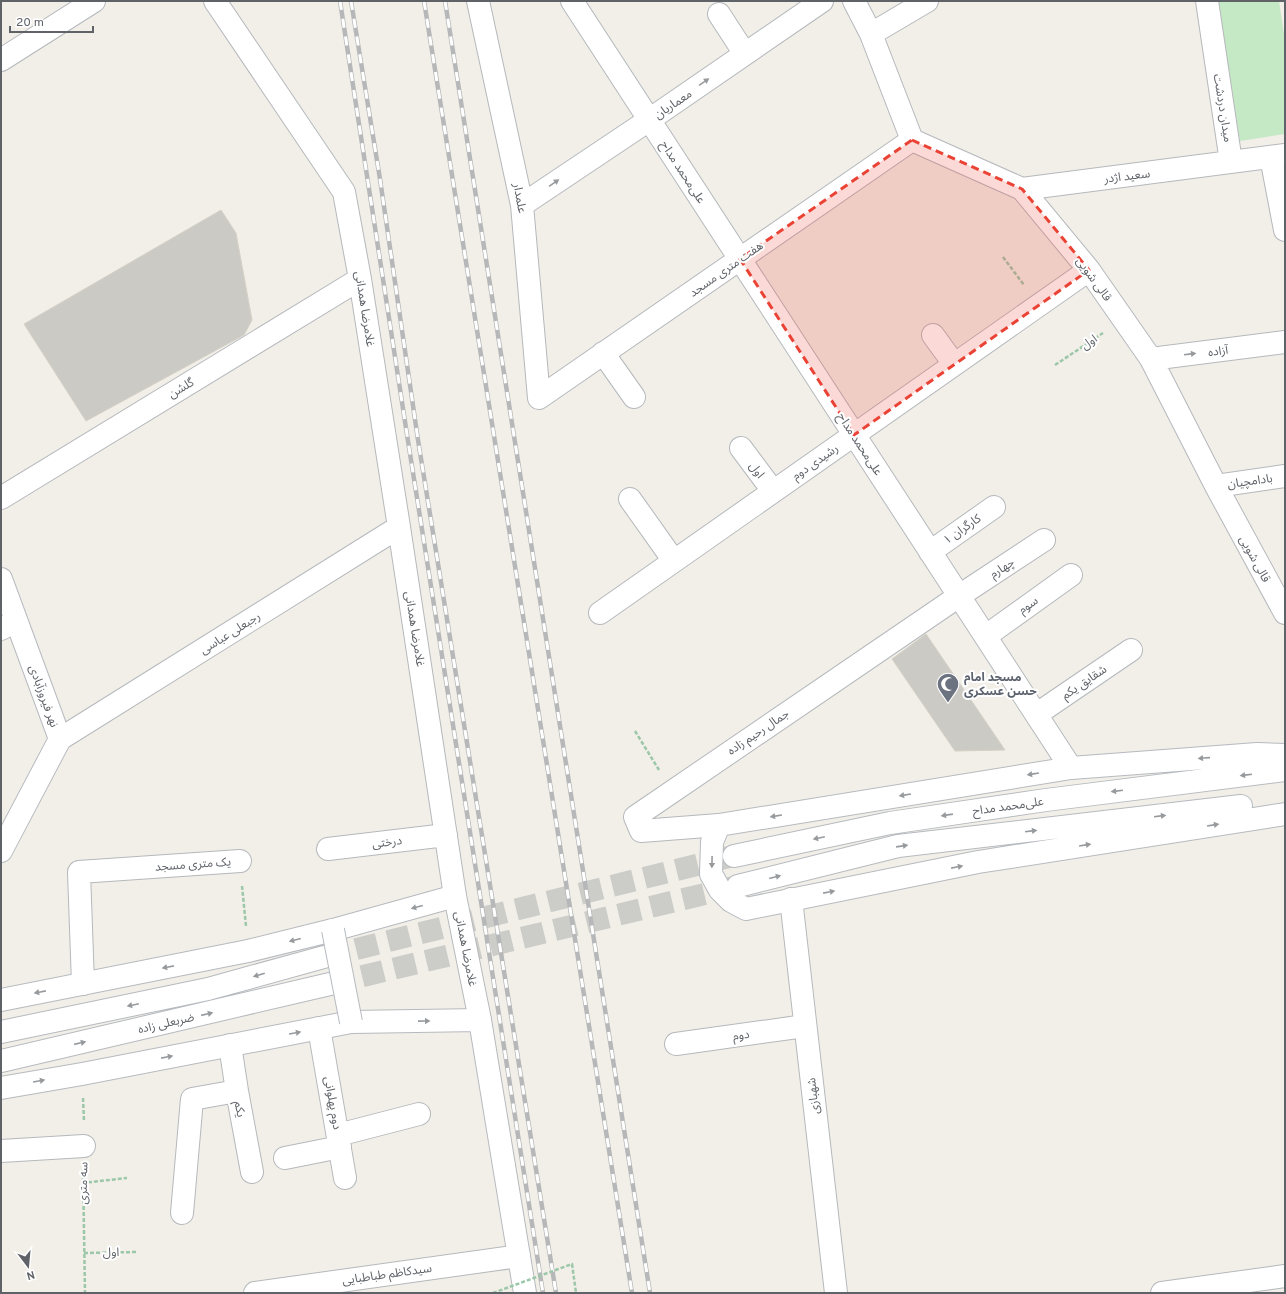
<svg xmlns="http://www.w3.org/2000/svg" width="1286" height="1294" viewBox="0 0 1286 1294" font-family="Overpass,'Noto Sans Arabic',sans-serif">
  <rect width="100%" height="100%" fill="#f1efe8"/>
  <path fill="#c5e8c5" d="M1218,1H1279L1285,41V134L1240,141Z"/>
  <path fill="#cccac5" stroke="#d6d1c6" d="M221,210L236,233L252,320L244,335L86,421L24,324Z
    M926,634L1005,750L955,751L892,659Z"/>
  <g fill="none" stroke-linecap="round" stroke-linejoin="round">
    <path stroke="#ccccc8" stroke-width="22" stroke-dasharray="22 11" stroke-linecap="butt" d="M324,957L729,857
      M330,984L738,886"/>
    <g stroke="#b5b8bc" stroke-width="24">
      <path id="street" d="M215,1L344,192L360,279L399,527L455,896L480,1020
        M478,1L522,205L539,398L912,140
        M572,1L1071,768
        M854,1L871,34L912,140L1022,189L1089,270L1151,359L1216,486L1285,613
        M1207,1L1231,162
        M719,14L745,54
        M871,34L927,1
        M1,60L94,1
        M1271,157L1285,230
        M1022,189L1285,155
        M522,205L649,120L822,1
        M933,335L954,364
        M603,353L634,397
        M1151,359L1285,342
        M741,448L773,491
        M1216,486L1285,476
        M1,498L360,279
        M630,499L674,561
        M930,552L994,507
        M600,613L1089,270
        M1,629L16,621
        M986,636L1071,575
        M1037,714L1131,650
        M60,739L399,527
        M719,825L641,831L635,817L959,596L1044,540
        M328,849L446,835
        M791,899L836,1293
        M83,984L79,872L240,861
        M319,1028L345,1178
        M676,1044L805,1026
        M230,1045L237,1091L252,1172
        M338,1135L419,1114
        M1,1151L84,1146
        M285,1158L340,1147
        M182,1213L192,1099L237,1091
        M255,1293L519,1256
        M1162,1293L1285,1276"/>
    </g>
    <g stroke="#b6babf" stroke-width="24">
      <path id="secondary" d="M1,579L60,739L1,851
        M1285,755L1257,754L1071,768L719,825L712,842L711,874L720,890L731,901L746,909L978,862L1285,814
        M734,856L890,823L1046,800L1285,770
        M738,886L898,846L1241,806
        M1,1000L248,951L333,930L455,896
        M1,1032L208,989L324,957
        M1,1061L330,984
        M1,1088L82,1074L351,1022L480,1020L525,1293"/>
    </g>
    <path stroke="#9cc7a9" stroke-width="2.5" stroke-dasharray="4 2" stroke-linecap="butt" d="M1003,257L1024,285
      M1055,365L1103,333
      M635,731L659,770
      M242,886L246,926
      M83,1098L84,1121
      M83,1170L85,1293
      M82,1183L127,1178
      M84,1253L138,1252"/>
    <use href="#street" stroke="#fff" stroke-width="22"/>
    <use href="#secondary" stroke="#fff" stroke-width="22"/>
    <g stroke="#b6b7b8" stroke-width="4.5">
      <path id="rail" d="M340,1L408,441L543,1293
        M351,1L380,179L418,440L556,1293
        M424,1L632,1293
        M445,1L650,1293"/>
    </g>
    <use href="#rail" stroke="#fff" stroke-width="3" stroke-dasharray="9" stroke-linecap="butt"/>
    <g stroke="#b6babf" stroke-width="24" stroke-linecap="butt">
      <path id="secondary-bridge" d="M333,930L351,1022"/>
    </g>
    <path stroke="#9cc7a9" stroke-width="2.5" stroke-dasharray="4 2" stroke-linecap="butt" d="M493,1293L572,1264L576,1293"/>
    <use href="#secondary-bridge" stroke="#fff" stroke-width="22"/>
  </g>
  <defs><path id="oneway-solid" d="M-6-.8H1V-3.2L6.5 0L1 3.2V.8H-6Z"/></defs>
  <g fill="#979a9d">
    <use href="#oneway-solid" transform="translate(704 82) rotate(-34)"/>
    <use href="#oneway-solid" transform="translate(554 183) rotate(-34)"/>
    <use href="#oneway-solid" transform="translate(1190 354) rotate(-7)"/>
    <use href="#oneway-solid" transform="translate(1204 758) rotate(176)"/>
    <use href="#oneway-solid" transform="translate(1033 774) rotate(171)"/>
    <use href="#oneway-solid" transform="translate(1246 775) rotate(173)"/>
    <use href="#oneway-solid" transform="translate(1117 791) rotate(173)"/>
    <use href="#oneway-solid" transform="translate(905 795) rotate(171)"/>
    <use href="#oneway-solid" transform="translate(947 815) rotate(172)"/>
    <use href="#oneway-solid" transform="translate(776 816) rotate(171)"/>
    <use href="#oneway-solid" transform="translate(1160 816) rotate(-7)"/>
    <use href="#oneway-solid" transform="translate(1213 825) rotate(-9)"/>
    <use href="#oneway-solid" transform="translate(1031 831) rotate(-7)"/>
    <use href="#oneway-solid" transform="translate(819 838) rotate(168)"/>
    <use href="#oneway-solid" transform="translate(1085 845) rotate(-9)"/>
    <use href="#oneway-solid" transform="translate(902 846) rotate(-8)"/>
    <use href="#oneway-solid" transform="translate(712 862) rotate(91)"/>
    <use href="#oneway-solid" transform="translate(957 867) rotate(-11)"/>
    <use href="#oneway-solid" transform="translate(775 877) rotate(-14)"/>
    <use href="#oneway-solid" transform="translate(829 892) rotate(-11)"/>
    <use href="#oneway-solid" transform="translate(417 907) rotate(165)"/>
    <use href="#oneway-solid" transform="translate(295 940) rotate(166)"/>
    <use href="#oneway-solid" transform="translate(168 967) rotate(169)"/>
    <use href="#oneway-solid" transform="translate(259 975) rotate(164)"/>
    <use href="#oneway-solid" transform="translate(40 992) rotate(169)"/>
    <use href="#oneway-solid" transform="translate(133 1005) rotate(168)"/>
    <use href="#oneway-solid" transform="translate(207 1014) rotate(-13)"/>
    <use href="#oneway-solid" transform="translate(424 1021) rotate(-1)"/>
    <use href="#oneway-solid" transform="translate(295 1033) rotate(-10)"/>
    <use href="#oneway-solid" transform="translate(80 1043) rotate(-13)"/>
    <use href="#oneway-solid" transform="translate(167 1057) rotate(-11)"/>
    <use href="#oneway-solid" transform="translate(39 1081) rotate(-10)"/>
  </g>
  <path fill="#ea4335" fill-opacity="0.2" stroke="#ea4335" stroke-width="3" stroke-dasharray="8 5" stroke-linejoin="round" d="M912,140L1022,189L1089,270L854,435L740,259Z"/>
  <defs>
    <g id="mosque-pin" transform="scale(1.15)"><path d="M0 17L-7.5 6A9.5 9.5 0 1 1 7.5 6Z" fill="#6b7280" stroke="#fff"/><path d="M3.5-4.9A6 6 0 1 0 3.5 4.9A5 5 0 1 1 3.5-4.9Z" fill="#fff"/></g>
  </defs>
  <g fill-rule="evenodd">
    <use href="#mosque-pin" x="948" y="684"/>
  </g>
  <g text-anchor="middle" stroke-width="4" stroke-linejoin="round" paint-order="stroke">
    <g font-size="12" fill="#5f6368" stroke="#fff">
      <text transform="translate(673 104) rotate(-34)" y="4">معماریان</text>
      <text transform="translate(1223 108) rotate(81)" y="4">میدان دردشت</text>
      <text transform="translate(683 172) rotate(57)" y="4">علی‌محمد مداح</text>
      <text transform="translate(1127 176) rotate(-7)" y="4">سعید اژدر</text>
      <text transform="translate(520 198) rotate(80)" y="4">علمدار</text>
      <text transform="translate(726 269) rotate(-35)" y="4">هفت متری مسجد</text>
      <text transform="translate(1094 279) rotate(54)" y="4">قالی شویی</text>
      <text transform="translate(365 309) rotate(81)" y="4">غلامرضا همدانی</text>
      <text transform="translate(1089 342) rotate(-35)" y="4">اول</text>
      <text transform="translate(1218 351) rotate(-7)" y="4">آزاده</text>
      <text transform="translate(181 388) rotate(-31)" y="4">گلشن</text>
      <text transform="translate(860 444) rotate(57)" y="4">علی‌محمد مداح</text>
      <text transform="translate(815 462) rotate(-35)" y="4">رشیدی دوم</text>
      <text transform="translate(757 470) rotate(53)" y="4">اول</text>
      <text transform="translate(1250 481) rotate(-8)" y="4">بادامچیان</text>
      <text transform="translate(962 529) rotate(-35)" y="4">کارگران ۱</text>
      <text transform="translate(1255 559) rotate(61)" y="4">قالی شویی</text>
      <text transform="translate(1002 568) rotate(-33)" y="4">چهارم</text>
      <text transform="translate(1028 605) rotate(-36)" y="4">سوم</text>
      <text transform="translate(415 629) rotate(81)" y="4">غلامرضا همدانی</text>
      <text transform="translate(230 633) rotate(-32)" y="4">رجبعلی عباسی</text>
      <text transform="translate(1084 682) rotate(-34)" y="4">شقایق یکم</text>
      <text transform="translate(44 696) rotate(70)" y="4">نهر فیروزآبادی</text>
      <text transform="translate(758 732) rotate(-34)" y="4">جمال رحیم زاده</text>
      <text transform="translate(1008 806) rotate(-8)" y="4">علی‌محمد مداح</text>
      <text transform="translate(387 842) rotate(-7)" y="4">درختی</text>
      <text transform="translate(193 864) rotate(-4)" y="4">یک متری مسجد</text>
      <text transform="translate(466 949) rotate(79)" y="4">غلامرضا همدانی</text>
      <text transform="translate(166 1023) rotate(-13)" y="4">ضربعلی زاده</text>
      <text transform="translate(741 1035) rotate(-8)" y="4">دوم</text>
      <text transform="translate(813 1096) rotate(-96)" y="4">شهبازی</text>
      <text transform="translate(333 1103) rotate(80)" y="4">دوم پهلوانی</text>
      <text transform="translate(240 1109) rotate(79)" y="4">یکم</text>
      <text transform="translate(83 1183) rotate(-89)" y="4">سه متری</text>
      <text transform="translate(111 1252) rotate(-1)" y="4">اول</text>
      <text transform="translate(387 1274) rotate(-8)" y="4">سیدکاظم طباطبایی</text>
    </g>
    <g font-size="12" font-weight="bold" fill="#5b616d" stroke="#fff" text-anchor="start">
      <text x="964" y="681">مسجد امام<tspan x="964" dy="14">حسن عسکری</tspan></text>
    </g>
  </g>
  <rect width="1286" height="1294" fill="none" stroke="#5f6368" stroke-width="4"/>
  <g transform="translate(28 1266) rotate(164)" stroke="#ffffff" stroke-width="3" paint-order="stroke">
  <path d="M0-3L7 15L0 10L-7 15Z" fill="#5f6368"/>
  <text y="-6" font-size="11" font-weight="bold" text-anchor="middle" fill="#5f6368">N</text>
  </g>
  <path d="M10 26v6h83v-6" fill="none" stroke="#5f6368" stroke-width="2"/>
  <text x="16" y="26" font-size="12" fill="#5f6368" stroke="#ffffff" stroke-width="3" paint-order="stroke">20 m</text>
</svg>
